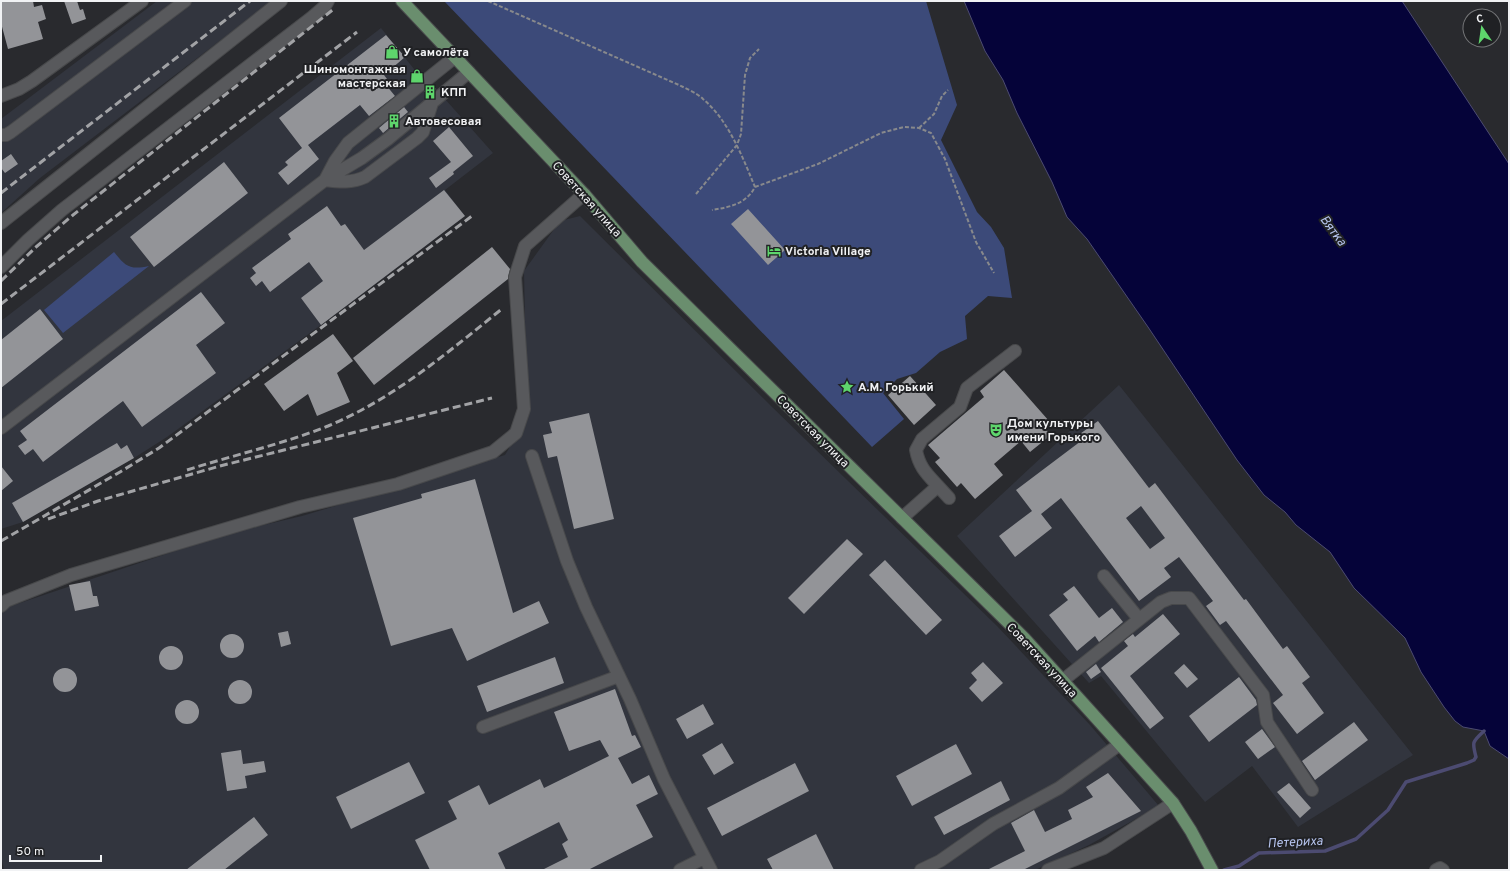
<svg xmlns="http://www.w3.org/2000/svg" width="1510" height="871" viewBox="0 0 1510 871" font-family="Overpass,sans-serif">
  <rect width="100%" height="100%" fill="#292a2e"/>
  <path fill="#32353e" d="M157,1H272L40,178L1,213V119Z
    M381,28L418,74L421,72L493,153L445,190L465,216L321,325L167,437L134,458L23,522L1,529V321Z
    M580,216L770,405L997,626L1090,725L1159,806L1089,845L1035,870H4L1,856V613L5,608L229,533L302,516L505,455L527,419L524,271L560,221Z
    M1119,385L1413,755L1298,827L1252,766L1205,802L1101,676L1089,683L957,536Z"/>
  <path fill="#3c4a79" d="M445,1H926L957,105L941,140L977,212L991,227L1004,248L1012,298L988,296L965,316L967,339L940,352L916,373L897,379L883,393L904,419L872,447L445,2Z
    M114,252C126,267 130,270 149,266L63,333L44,310Z"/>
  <path fill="#050339" stroke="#4c4b71" d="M964,1H1402L1509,164V759L1490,746L1484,731L1463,727L1455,721L1444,707L1421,672L1405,638L1354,588L1330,552L1296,525L1285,512L1264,495L1237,460L1148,327L1087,239L1067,217L1052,182L1017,113L1003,80L985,51Z"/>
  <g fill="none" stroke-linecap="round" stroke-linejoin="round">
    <path stroke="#4c4b71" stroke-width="3.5" d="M1224,870L1239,866L1259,853L1325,851L1356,839L1388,810L1406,782L1467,763L1474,760L1476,757C1472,742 1472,742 1484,731"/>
  </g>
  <path fill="#939498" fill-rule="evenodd" d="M1,1H33L34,7L42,5L46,19L38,22L43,39L8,49L1,23Z
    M64,1H77L80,10L83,9L86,19L72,24Z
    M386,35L405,57L384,75L390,83L386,85L395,96L369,116L360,105L308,145L319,159L288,185L278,173L288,165L285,162L302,148L279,118Z
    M432,85L436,89L428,96L424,91Z
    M404,107L408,112L383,133L379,128Z
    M449,127L473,156L453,172L454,174L436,188L429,178L451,162L433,141Z
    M11,154L18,164L5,173L1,168V161Z
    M224,162L248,193L154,267L130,237Z
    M444,190L465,216L321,325L301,298L323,281L309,262L270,292L262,281L256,286L250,278L256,273L252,268L291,239L288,234L327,206L341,226L345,224L364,250Z
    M748,209L785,250L768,265L731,224Z
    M492,247L510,269L508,279L374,385L353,358Z
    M201,292L225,323L196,345L216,373L142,427L123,401L43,462L33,449L25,455L18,446L27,440L20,431Z
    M40,309L63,339L1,388V340Z
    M333,334L353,361L337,373L350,402L317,416L308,394L284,411L264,384Z
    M1004,370L1049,421L1043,426L1051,435L1030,452L1021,441L994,464L1003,475L975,499L961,483L957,487L935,462L940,458L928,445L984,397L980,391Z
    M910,376L936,405L914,425L888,395Z
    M589,413L614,519L574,529L557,456L548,458L543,435L552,433L549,422Z
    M1098,421L1149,488L1155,483L1244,600L1246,599L1283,649L1287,646L1310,677L1302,683L1324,713L1297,734L1273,703L1283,695L1226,621L1220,625L1206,606L1213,601L1179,557L1164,568L1171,577L1139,601L1061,498L1041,514L1052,528L1015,557L999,536L1032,511L1016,490L1081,441L1077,436ZM1141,506L1165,538L1150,549L1126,518Z
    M117,443L121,449L127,445L134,458L23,522L12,503Z
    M1,466L13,481L1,491Z
    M475,479L513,613L539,601L549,623L467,661L452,628L391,646L353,518L422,498L421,494Z
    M847,539L863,554L804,614L788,598Z
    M885,560L942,620L926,635L869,575Z
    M90,581L93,596H97L99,606L75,611L69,585Z
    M1074,586L1099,618L1112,608L1123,622L1099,642L1095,636L1077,651L1049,615L1068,600L1063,594Z
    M1163,614L1180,634L1130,676L1164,718L1150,729L1101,668L1128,646L1124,641L1133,634L1135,637Z
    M288,631L291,644L281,647L278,633Z
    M220 646a12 12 0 1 1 24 0a12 12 0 1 1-24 0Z
    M159 658a12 12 0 1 1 24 0a12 12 0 1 1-24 0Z
    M555,657L564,683L487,712L477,686Z
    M983,662L1003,683L982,702L969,688L977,680L971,673Z
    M1096,664L1101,672L1091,679L1086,672Z
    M1184,664L1198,679L1187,688L1174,673Z
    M53 680a12 12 0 1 1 24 0a12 12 0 1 1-24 0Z
    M1239,677L1256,700L1257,705L1209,742L1189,716Z
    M228 692a12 12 0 1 1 24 0a12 12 0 1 1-24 0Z
    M615,689L632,736L635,735L641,747L618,758L632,784L649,775L658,794L636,805L653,837L588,870H542L568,857L562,844L568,840L559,822L498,853L506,870H430L415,840L457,819L448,801L479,785L489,805L540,779L544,788L609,756L600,740L569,751L554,712Z
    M175 712a12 12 0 1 1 24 0a12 12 0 1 1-24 0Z
    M703,704L714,724L687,739L676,719Z
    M1354,722L1368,740L1315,780L1302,761Z
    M1262,729L1275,747L1258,759L1245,742Z
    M722,743L734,763L714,775L702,755Z
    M956,744L972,774L912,806L896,776Z
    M241,750L243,764L264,761L266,772L245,776L247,788L227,791L221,753Z
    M409,762L425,793L351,829L336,797Z
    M795,763L809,791L722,836L707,808Z
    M1108,773L1141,811L1023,870H987L1025,851L1011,823L1034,810L1045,832L1072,819L1068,810L1093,797L1086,787Z
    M1001,781L1010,800L944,835L934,817Z
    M1289,783L1311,808L1300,818L1277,792Z
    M254,817L268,835L224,870H186Z
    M816,834L834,870H773L767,859Z"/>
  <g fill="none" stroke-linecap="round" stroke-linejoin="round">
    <g stroke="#48494b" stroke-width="14">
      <path id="minor" d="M1,96L19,89L32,81L142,1
        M1,135H6L11,132L185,1
        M325,180L335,161L348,143L455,57
        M325,180L362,158L388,139L469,72
        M1,223L281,1
        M1,267L28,240L62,210L311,18L325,6L328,1
        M1,428L325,180C340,182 352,183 365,177L417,138L423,132L432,103
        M532,456L567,561L586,607L630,699L664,779L711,870
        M938,486L949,498
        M902,518L938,486C927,474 919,467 916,450L922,439L960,407L967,388L1015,351
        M1104,576L1139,619
        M1,606L6,601L71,575L300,507L398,484L493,452L516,433L524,409L515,277L525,246L584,194
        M1062,681L1161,602L1171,598H1189L1263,695L1267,722L1312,790
        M483,727L619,676
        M680,870L704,858
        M921,870L940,861L993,824L1059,788L1120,744
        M1048,870L1104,848L1173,803
        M1436,870L1440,868L1443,870"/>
    </g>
    <g stroke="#48494b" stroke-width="14">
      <path id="major" d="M402,1L584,194L642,262L1024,638L1173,803L1191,831L1212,870"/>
    </g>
    <path stroke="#88898c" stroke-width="2" stroke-dasharray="4 2" stroke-linecap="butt" d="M488,1L679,85C687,89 697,93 703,99C729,121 742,156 755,187C746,204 730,207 712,210
      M919,128L934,114L942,96L948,90
      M755,187L818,164L881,133L904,127L919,128L931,133L945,159L976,242L994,273
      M696,194L737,145L741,134L745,75L750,58L759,49"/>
    <use href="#minor" stroke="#58595c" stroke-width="12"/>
    <use href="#major" stroke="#6a8e6e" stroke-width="12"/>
    <path stroke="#a2a3a6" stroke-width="3" stroke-dasharray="8 4" stroke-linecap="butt" d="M1,193L250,1
      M1,281L36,247L73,215L335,8
      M1,304L357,32
      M187,470C234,455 283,444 328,426C395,398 448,352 503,308
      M48,519L98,501L220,466L492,398
      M1,541L120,472L159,448L472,216"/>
  </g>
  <defs>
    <g id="shop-bare" transform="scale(1.08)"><path d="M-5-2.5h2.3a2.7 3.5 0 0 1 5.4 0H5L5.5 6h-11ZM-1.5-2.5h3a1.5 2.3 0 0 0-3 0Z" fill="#5ed56c" stroke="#202124" stroke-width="2.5" paint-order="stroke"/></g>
    <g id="building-bare" transform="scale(1.08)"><path d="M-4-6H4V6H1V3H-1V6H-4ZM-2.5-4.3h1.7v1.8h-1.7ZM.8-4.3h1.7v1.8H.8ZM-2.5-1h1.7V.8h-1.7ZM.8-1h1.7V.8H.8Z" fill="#5ed56c" stroke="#202124" stroke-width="2.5" paint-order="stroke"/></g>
    <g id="hotel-bare" transform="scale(1.08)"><path d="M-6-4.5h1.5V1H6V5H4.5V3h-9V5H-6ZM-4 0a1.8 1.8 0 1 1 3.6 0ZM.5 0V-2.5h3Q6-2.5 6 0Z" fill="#5ed56c" stroke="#202124" stroke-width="2.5" paint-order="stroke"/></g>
    <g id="sight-bare" transform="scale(1.08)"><path d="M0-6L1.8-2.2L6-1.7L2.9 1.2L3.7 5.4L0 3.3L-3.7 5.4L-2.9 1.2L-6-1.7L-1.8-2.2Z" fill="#5ed56c" stroke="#202124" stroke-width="2.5" paint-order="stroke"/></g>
    <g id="theatre-bare" transform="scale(1.08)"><path d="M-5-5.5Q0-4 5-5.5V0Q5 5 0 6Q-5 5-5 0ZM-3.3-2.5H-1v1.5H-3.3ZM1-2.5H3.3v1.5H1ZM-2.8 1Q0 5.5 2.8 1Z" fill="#5ed56c" stroke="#202124" stroke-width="2.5" paint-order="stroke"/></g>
  </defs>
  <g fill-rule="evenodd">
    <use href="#shop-bare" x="392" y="52"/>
    <use href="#shop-bare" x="417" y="76"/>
    <use href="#building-bare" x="430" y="92"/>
    <use href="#building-bare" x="394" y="121"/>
    <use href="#hotel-bare" x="774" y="251"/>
    <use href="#sight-bare" x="847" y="387"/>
    <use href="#theatre-bare" x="996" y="430"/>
  </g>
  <g text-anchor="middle" stroke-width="4" stroke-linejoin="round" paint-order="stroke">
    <g font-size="12" font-weight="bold" fill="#f1f2f4" stroke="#202124" text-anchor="start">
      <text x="403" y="56">У самолёта</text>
      <text x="406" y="73" text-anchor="end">Шиномонтажная<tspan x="406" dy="14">мастерская</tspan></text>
      <text x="441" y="96">КПП</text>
      <text x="405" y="125">Автовесовая</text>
      <text x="785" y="255">Victoria Village</text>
      <text x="858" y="391">А.М. Горький</text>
      <text x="1007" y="427">Дом культуры<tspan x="1007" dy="14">имени Горького</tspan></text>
    </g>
    <g font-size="12" fill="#f1f2f4" stroke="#202124">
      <text transform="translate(587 199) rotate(48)" y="4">Советская улица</text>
      <text transform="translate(813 431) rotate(45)" y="4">Советская улица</text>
      <text transform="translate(1042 660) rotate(47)" y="4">Советская улица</text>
    </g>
    <g font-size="13" font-style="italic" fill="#b6c4ee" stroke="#202124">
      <text transform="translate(1334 230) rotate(53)" y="5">Вятка</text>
      <text transform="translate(1295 841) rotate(-3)" y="5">Петериха</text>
    </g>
  </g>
  <rect width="1510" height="871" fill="none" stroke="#f1f2f4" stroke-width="4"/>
  <g transform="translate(1482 28) rotate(347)"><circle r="19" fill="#202124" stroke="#747577"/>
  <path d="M0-3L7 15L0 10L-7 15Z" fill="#5ed56c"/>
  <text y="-6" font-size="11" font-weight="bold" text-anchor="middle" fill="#f1f2f4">С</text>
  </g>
  <path d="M10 855v6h91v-6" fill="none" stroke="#f1f2f4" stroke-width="2"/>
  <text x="16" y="855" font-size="12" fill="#f1f2f4" stroke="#202124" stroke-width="3" paint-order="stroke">50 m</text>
</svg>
